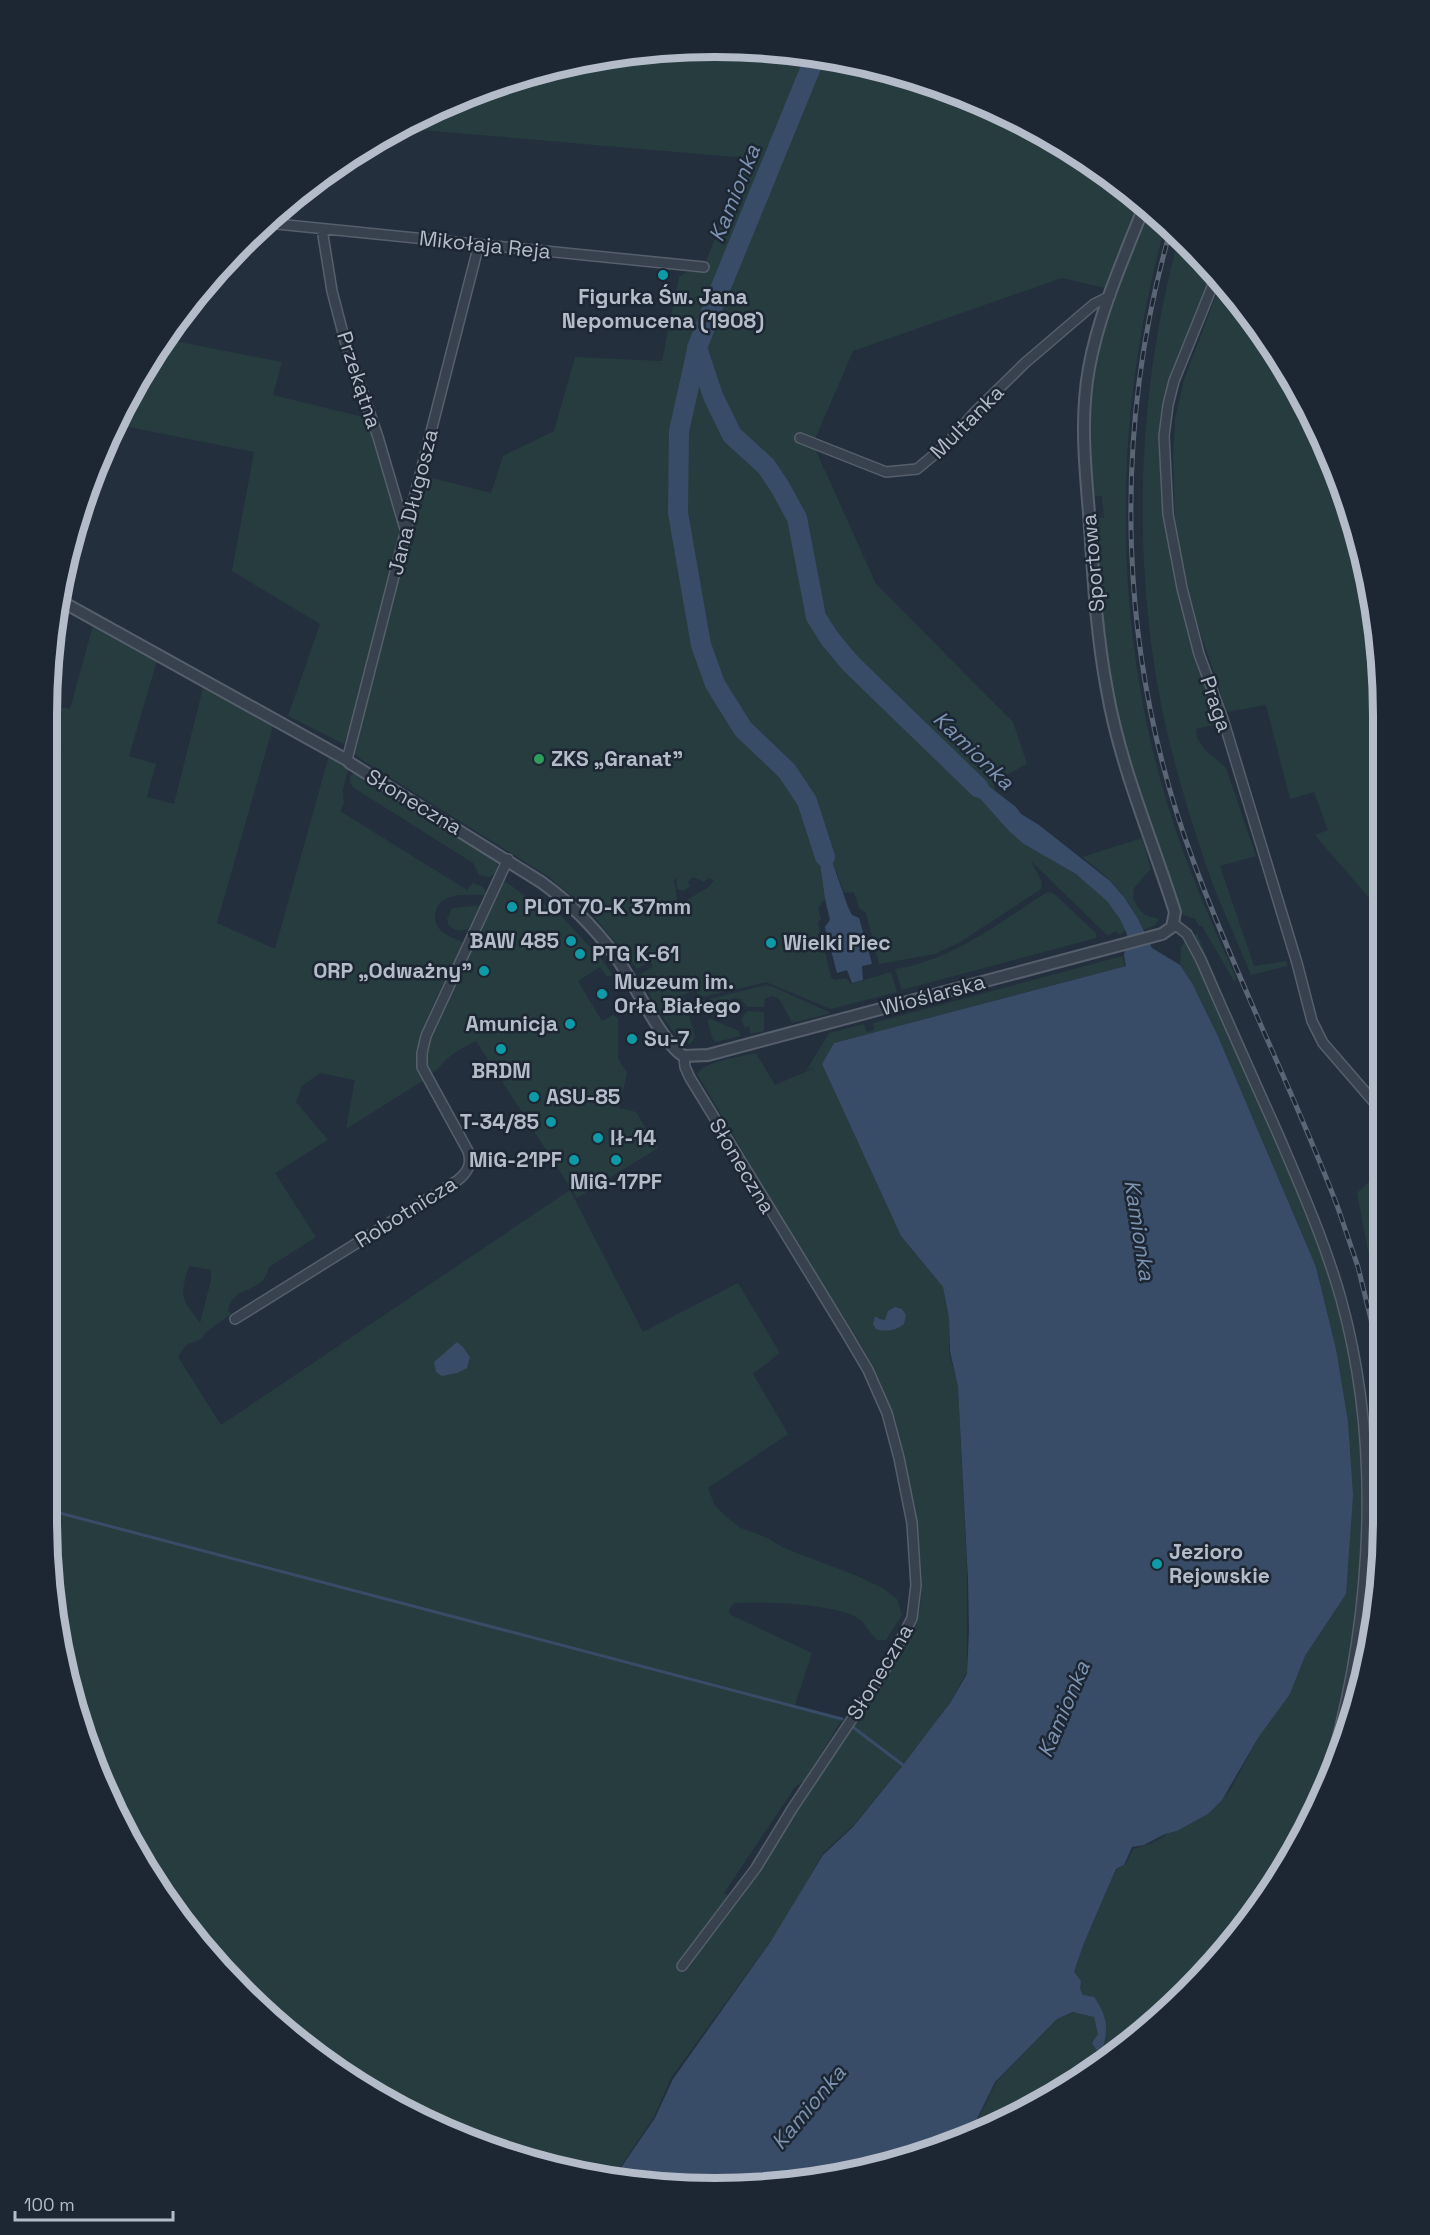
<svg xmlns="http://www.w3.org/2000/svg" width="1430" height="2235" viewBox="0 0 1430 2235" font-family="'Space Grotesk',sans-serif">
  <rect width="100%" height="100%" fill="#242f3e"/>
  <path fill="#263c3f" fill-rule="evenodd" d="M671,48L802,52L930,82L1049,136L1140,201L1105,288L1062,278L853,351L813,444L876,584L1013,722L1027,764L994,781L997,817L1092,882L1125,922L1127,928L1120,935L1116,931L1108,936L1031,861L1042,882L1041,889L959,943L935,954L879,964L866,913L859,908L854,892L844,893L836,871L816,835L825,899L818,908L821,919L818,923L831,977L835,980L846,978L851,984L891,972L897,992L831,1009L766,982L702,997L695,991L682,995L685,1000L695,1037L690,1044C671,1039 651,996 641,978L640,975L653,966L650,961L637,969L592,914L549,877L362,760L355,754L421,475L491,493L503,456L554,431L575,357L662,361L679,277L688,271L702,272L746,158L399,128L419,116L542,69ZM693,877L704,882L709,878L714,880L709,887L678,905L674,880L677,879V889L683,891L690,887L688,882Z
    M1148,207L1166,224C1110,420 1111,643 1178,837C1195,886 1216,933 1237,980L1234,981L1202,926H1199L1195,919L1183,915C1160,849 1133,783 1117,714C1102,650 1100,584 1094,518H1104L1102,496H1093C1090,454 1087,410 1094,368C1102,315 1129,257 1148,207Z
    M1179,237L1213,273L1163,422L1160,455L1161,498L1175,578L1191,642L1218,724L1196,729L1197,738L1205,750L1226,768L1256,856L1220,866L1254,966L1286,961L1287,966L1251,975C1235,935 1215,895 1202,853C1187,808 1173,761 1163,714C1131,558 1137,390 1179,237Z
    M1221,282L1246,308L1315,420L1361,542L1382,672L1381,912L1315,835L1328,830L1314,792L1290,799L1266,705L1227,712L1197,622L1184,569L1175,517L1173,458L1175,418L1184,380Z
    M169,340L282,362L273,395L367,418L400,530L355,714L344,744L288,716L320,624L232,571L254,452L114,424Z
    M95,618L159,654L129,756L156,764L147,797L174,804L205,680L275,719L217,923L275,949L330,752L350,763L343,790L344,803L340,811L467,890L473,883L483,887L486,892L485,895C472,895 453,893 442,901C438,904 436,909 435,914C433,931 450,937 463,942C451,973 423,1017 418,1049C416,1060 419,1071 424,1080L346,1129L355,1080L320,1073L302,1086L296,1102L328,1140L275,1173L316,1237L269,1267C262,1297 235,1282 228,1310L231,1314L205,1333L201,1339L186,1345L178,1357L221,1425L570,1190L643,1332L738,1283L780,1353L753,1374L788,1434L708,1488L714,1504L725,1516L741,1528L768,1538L784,1548L857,1576L883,1588L897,1599L902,1615L886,1640H877C871,1634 865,1624 859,1619C839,1604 760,1601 734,1603L729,1610L731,1615L812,1653L795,1705L843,1718L805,1780L795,1787L724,1893L736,1900L818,1779L846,1733L851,1731C871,1701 906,1655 916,1622C927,1588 920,1553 914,1518C908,1483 903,1446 892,1412C874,1357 838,1309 808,1261C770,1199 734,1136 697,1074C704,1061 741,1057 756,1053L775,1085L814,1068L807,1069L829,1033L864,1024L867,1032L874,1030L873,1023L1122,956L1125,966L834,1043L822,1064L901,1236L943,1287L949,1318V1352L958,1386L967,1570V1672L950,1702L931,1730L853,1826L824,1852L780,1928L671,2078L654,2117L617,2172L608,2178L585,2176L500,2153L381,2099L308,2050L213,1961L159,1892L82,1735L52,1608V705L70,709ZM189,1266L211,1270V1280L200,1323C196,1317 193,1313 188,1307C179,1295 185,1279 189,1266Z
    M354,773L359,774L496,860L498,863L497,871L490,877L479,875L473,863L354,788L350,783V776Z
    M1142,838L1151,869L1134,888L1133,898L1138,908L1145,915L1159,919L1154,926L1143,930C1126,894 1112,880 1082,857Z
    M503,880L539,906L543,904L553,907L603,961L613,975L607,977L600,967L578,981L602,1021L613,1015L618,1018V1058L627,1073L619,1108L636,1112L658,1148L577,1198L476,1041C467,1045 457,1051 449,1057C442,1063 439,1069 430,1075C424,1062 427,1050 431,1037Z
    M1047,892L1053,893L1096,933V938L902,990L895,969C953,960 999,923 1047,892Z
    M481,905L470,927C462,933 456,931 449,926L447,919L452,908Z
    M1197,934L1314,1204L1343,1287L1364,1383L1372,1470L1371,1557L1364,1627L1353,1690L1339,1751L1328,1785L1343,1726L1371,1511L1341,1287L1192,935Z
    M1185,942L1192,952L1319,1243L1349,1348L1358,1417L1364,1495L1363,1542L1358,1600L1346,1684L1337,1729L1304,1833L1294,1855L1218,1961L1086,2076L1010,2120L970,2135L996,2082L1057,2019L1073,2013L1081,1981L1074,1972L1084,1943L1116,1870L1126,1864L1133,1849L1150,1844L1165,1836V1834L1177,1831L1208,1814L1230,1790L1258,1738L1290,1694L1305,1656L1346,1594L1348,1549L1336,1349L1316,1267L1217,1034L1192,983L1180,965L1181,947Z
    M766,985L771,986L829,1012L828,1014L792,1023L780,1000L773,996L765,999L764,1007H747L741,999L733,998L726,1002L723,1011L706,1016L702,1001Z
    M747,1011L764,1012V1031L750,1034L749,1026L745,1028L741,1019Z
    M711,1019L739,1031L741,1036L716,1042L713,1040L707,1020Z
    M1380,1171L1379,1310L1357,1193Z"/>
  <path fill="#394c67" d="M965,768L1016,807L1021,814L1039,825L1110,881L1124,897L1138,919L1152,948L1180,965L1192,983L1217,1034L1316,1267L1336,1349L1348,1422L1353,1495L1346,1594L1305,1656L1290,1694L1258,1738L1222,1800L1208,1814L1177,1831L1165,1834L1144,1845L1132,1847L1124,1865L1116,1869L1084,1943L1074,1972L1081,1981L1080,1989L1083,1995L1094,1997C1106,2014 1109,2027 1103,2047L1097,2051L1092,2043L1098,2034L1094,2017L1073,2012L1057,2019L995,2082L969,2135L888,2166L715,2188L609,2178L618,2172L655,2118L673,2079L771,1941L823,1855L853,1827L903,1765L950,1703L967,1674L969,1631L968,1579L958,1387L950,1351L949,1318L943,1287L901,1236L822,1064L834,1043L1126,966L1124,956L1127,934L1120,919L1107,901L1076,874L1024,844L1010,832L958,774Z
    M822,833L848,907L852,915L859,918L871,960L872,964L862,966L863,980L852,983L847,970L837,973L825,927L830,920L825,899L816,834Z
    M895,1307L902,1309L906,1315L904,1324C896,1331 885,1332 876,1329L873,1324L875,1316L879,1319L885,1320L888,1311Z
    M457,1342L463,1347L470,1357L467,1368L457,1373L442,1376L436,1372L434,1362Z"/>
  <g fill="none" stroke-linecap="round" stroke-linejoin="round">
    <path stroke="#394c67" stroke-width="3" d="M52,1511L842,1719
      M854,1728L903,1765"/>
    <path stroke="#394c67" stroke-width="20" d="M816,55L716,299L697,348L713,396L732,435L766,466L780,487L797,518L816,617L830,639L851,664L979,788
      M697,350L679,431L678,513L701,645L715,684L743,729L787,771L807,801L825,857"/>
    <g stroke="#565f6c" stroke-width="12">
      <path id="minor" d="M267,223L704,267
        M322,229L332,291L345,341L378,437L405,529
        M1216,277L1174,381L1168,405L1164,436L1168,514L1182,588L1199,654L1223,719L1297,963L1312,1021L1323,1043L1380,1109
        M800,438L886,472L917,469L947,444L975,412L1025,363L1094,304L1110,296
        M347,760L479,244
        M1173,923L1187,934L1201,960C1226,1018 1252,1076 1278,1134C1301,1188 1325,1242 1341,1299C1386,1461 1370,1654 1315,1812
        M235,1319L458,1180C468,1172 472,1164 468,1151L422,1067V1053L426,1036L508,859
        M682,1966L756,1868L792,1809L888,1665L912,1618L916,1585L912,1523L899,1458L887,1413L868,1370L845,1331L690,1078L685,1067L684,1056"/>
    </g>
    <g stroke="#565f6c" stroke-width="14">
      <path id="tertiary" d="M59,600L347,760L350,763L541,882C569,902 593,926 614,954C631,976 663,1046 684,1056L708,1055L1162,934L1172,927L1175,912C1152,839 1120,766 1107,690C1096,632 1093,572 1089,513C1085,465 1080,417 1089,368C1099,312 1124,258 1145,204"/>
    </g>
    <use href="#minor" stroke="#38414e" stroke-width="9"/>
    <use href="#tertiary" stroke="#38414e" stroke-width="10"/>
    <g stroke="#5a6575" stroke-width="5">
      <path id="rail" d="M1171,228C1111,436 1118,660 1194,863C1237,980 1294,1092 1338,1208L1358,1267L1379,1352"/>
    </g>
    <use href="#rail" stroke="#1d2633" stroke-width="3" stroke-dasharray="9" stroke-linecap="butt"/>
  </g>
  <g fill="#0f9aa8" stroke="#1d2633" stroke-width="2">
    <circle cx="663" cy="275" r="6"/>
    <circle cx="512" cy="907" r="6"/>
    <circle cx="571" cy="941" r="6"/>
    <circle cx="771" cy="943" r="6"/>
    <circle cx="580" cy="954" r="6"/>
    <circle cx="484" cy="971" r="6"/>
    <circle cx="602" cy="994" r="6"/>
    <circle cx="570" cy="1024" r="6"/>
    <circle cx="632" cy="1039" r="6"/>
    <circle cx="501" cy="1049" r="6"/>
    <circle cx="534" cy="1097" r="6"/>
    <circle cx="551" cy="1122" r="6"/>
    <circle cx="598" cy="1138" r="6"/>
    <circle cx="574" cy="1160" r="6"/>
    <circle cx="616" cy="1160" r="6"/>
    <circle cx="1157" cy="1564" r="6"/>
  </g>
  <circle fill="#2e9e5b" stroke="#1d2633" stroke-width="2" cx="539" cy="759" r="6"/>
  <g text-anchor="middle" stroke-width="5" stroke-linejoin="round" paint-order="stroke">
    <g font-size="21" fill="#b4bcc9" stroke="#1d2633">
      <text transform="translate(485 245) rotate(6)" y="7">Mikołaja Reja</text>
      <text transform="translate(359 380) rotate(72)" y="7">Przekątna</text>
      <text transform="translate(967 422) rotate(-45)" y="7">Multanka</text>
      <text transform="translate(413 502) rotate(-76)" y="7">Jana Długosza</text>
      <text transform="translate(1093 563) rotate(-95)" y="7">Sportowa</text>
      <text transform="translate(1216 704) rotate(71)" y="7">Praga</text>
      <text transform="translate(414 802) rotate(31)" y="7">Słoneczna</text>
      <text transform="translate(933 995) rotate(-15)" y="7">Wioślarska</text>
      <text transform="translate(742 1166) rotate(59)" y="7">Słoneczna</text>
      <text transform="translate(406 1212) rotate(-32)" y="7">Robotnicza</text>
      <text transform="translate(880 1672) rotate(-59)" y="7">Słoneczna</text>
    </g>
    <g font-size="21" font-weight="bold" fill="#b4bcc9" stroke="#1d2633" text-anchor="start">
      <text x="663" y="304" text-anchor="middle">Figurka Św. Jana<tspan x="663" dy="24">Nepomucena (1908)</tspan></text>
      <text x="551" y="766">ZKS „Granat”</text>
      <text x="524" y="914">PLOT 70-K 37mm</text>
      <text x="559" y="948" text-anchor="end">BAW 485</text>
      <text x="783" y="950">Wielki Piec</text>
      <text x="592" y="961">PTG K-61</text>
      <text x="472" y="978" text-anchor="end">ORP „Odważny”</text>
      <text x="614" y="989">Muzeum im.<tspan x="614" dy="24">Orła Białego</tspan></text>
      <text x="558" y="1031" text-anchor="end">Amunicja</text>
      <text x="644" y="1046">Su-7</text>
      <text x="501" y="1078" text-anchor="middle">BRDM</text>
      <text x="546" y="1104">ASU-85</text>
      <text x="539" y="1129" text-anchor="end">T-34/85</text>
      <text x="610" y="1145">Ił-14</text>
      <text x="562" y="1167" text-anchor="end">MiG-21PF</text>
      <text x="616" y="1189" text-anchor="middle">MiG-17PF</text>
      <text x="1169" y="1559">Jezioro<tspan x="1169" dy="24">Rejowskie</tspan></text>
    </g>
    <g font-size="22" font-style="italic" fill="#7c92b1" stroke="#1d2633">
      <text transform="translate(734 193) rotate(-68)" y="8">Kamionka</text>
      <text transform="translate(974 750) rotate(44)" y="8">Kamionka</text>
      <text transform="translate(1140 1230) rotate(81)" y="8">Kamionka</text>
      <text transform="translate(1063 1709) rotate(-67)" y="8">Kamionka</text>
      <text transform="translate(808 2107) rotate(-50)" y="8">Kamionka</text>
    </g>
  </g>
  <path d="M0 0H1430V2235H0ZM715 57H715A658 658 0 0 1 1373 715V1520A658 658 0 0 1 715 2178H715A658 658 0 0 1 57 1520V715A658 658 0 0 1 715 57Z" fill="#1d2633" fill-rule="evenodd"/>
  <path fill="none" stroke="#b4bcc9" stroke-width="8" d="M715 57H715A658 658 0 0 1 1373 715V1520A658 658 0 0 1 715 2178H715A658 658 0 0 1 57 1520V715A658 658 0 0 1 715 57Z"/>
  <path d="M15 2211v9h158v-9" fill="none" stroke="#b4bcc9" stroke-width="3"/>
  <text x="24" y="2211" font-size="18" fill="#b4bcc9" stroke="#1d2633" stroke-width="4.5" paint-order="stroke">100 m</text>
</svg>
